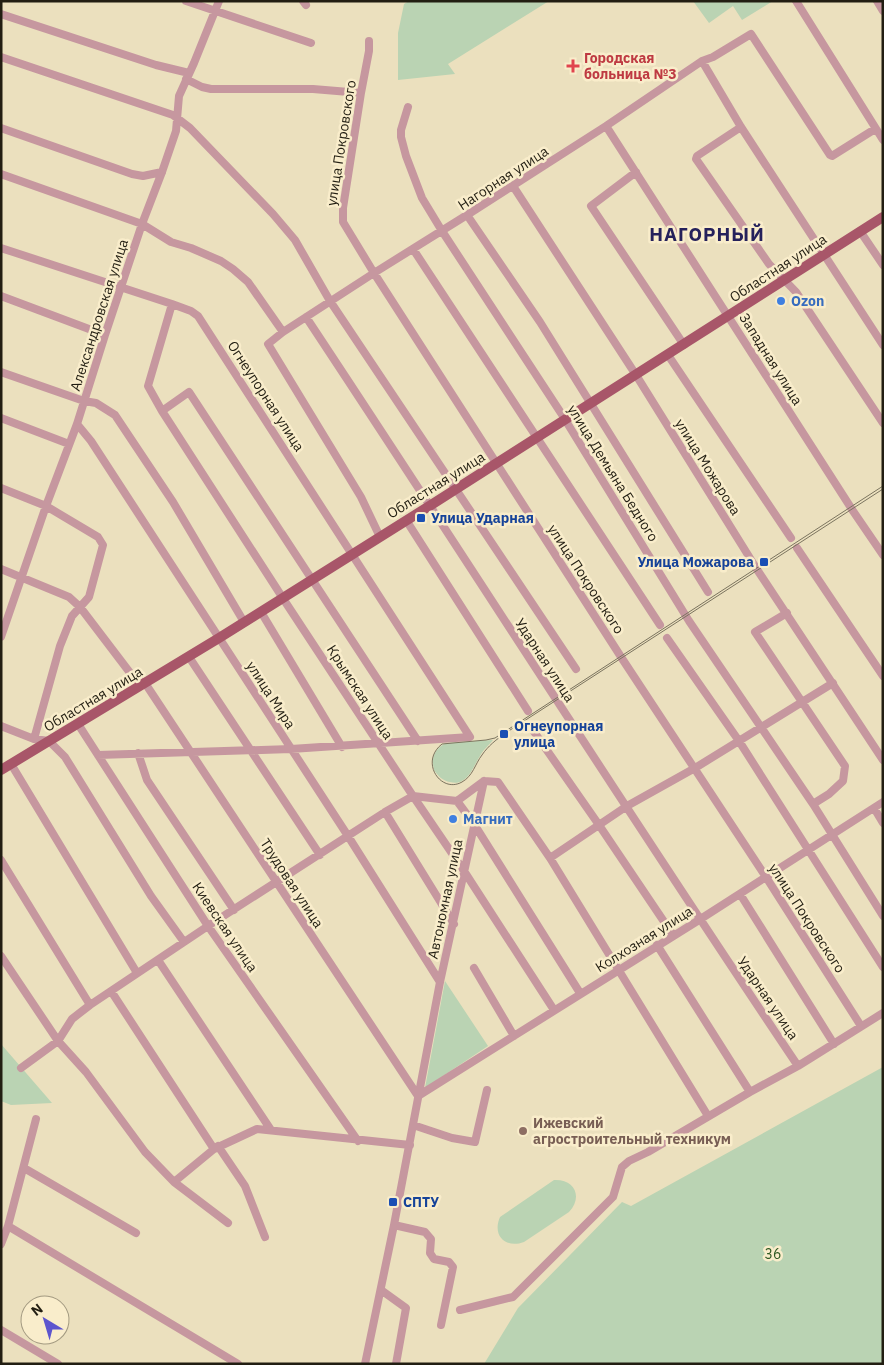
<svg xmlns="http://www.w3.org/2000/svg" width="884" height="1365" viewBox="0 0 884 1365" font-family="'IBM Plex Sans',sans-serif">
  <rect width="100%" height="100%" fill="#ebe0be"/>
  <path fill="#bad3b3" d="M409,1H549L448,64L455,74L398,80V33L404,4Z
    M693,1H773L742,20L733,6L709,23Z
    M493,740C489,745 483,750 480,756C473,767 467,787 450,782C443,781 438,776 434,770C431,758 434,749 446,743Z
    M445,981L488,1046L425,1088Z
    M1,1044L52,1103L11,1105L1,1101Z
    M883,1067V1364H484L518,1308L622,1202L631,1206Z
    M554,1180C575,1179 583,1197 569,1212L524,1242C505,1249 492,1235 500,1217Z"/>
  <g fill="none" stroke-linecap="round" stroke-linejoin="round">
    <path stroke="#c6979f" stroke-width="8" d="M186,1L311,43
      M303,1L306,5
      M796,1L883,140
      M877,1L883,11
      M1,14L156,65L189,73
      M369,41V51L361,93L343,208V222L374,273L623,660L766,877L861,1026
      M1,57L173,115L190,128L273,214L295,240L330,301L576,669
      M702,61L741,127L883,345
      M186,79L202,87L211,89H313L361,93
      M408,107L401,130V137L406,156L422,198L442,231L561,413L689,621L813,804L883,916
      M606,126L853,511L883,555
      M741,127L697,156L696,159L769,264L796,292L883,423
      M1,128L132,174L143,176L162,172
      M636,172L591,206L684,345
      M1,174L142,224L171,242L191,248L221,261L233,269L248,282L283,332
      M513,186L636,375L758,571L883,760
      M467,215L540,322L708,592
      M860,231L883,265
      M1,248L172,304L191,311L198,316L470,737L291,749L98,755
      M413,249L660,625
      M1,296L105,335
      M172,304L148,386L162,411L286,603L413,796L464,871L554,1010
      M306,317C471,566 631,818 798,1066
      M668,355L791,538
      M1,372L84,401L96,403L115,415L173,502L244,622
      M162,411L189,392L418,741
      M1,418L69,444
      M77,424L91,441L348,836L440,982
      M1,488L46,506L98,537L103,545L89,597L72,616L60,646L34,739
      M406,520L528,711
      M380,537L361,497L268,344L283,332L374,273L467,215L606,126L702,61L713,57L751,34L830,155L832,156L875,129
      M797,548L883,676
      M1,569L69,597L80,607L134,678L145,683L418,1096
      M261,612L342,747
      M787,613L755,632L845,766L843,781L829,794L813,804
      M1,637L46,506L77,424L105,335L142,224L162,172L176,131L179,96L194,63L219,1
      M667,638L739,741L883,967
      M189,657L320,855
      M78,724L208,926L358,1141
      M1,726L34,739L49,741L65,757L151,896L184,942
      M530,726L599,825L673,935
      M138,753L147,780L234,910
      M11,764L137,973
      M484,781L498,782L550,858L708,1116
      M457,801L474,824L580,993
      M874,808L883,823
      M385,812L454,924
      M550,858L627,806L695,768L833,683
      M1,860L90,1005
      M740,894L834,1044
      M657,945L750,1092
      M1,956L58,1041L86,1072L145,1152L174,1182L228,1223
      M158,960L271,1130
      M474,968L514,1036
      M111,991L214,1149
      M21,1068L58,1041L72,1019L90,1005L208,926L385,812L413,796L457,801L484,781
      M418,1096L699,920L883,802
      M413,1125L452,1138L475,1142L487,1090
      M218,1146L245,1186L265,1237
      M24,1168L136,1233
      M174,1182L214,1149L257,1129L410,1145
      M394,1225L425,1232L431,1239L430,1253L434,1259L449,1262L453,1267L441,1325
      M8,1226L238,1364
      M1,1244L8,1226L36,1119
      M381,1290L406,1308L396,1364
      M460,1310L513,1297L613,1197L622,1167L629,1161L648,1152L750,1092L798,1066L883,1013
      M1,1330L58,1364
      M365,1364L394,1225L440,982L484,781"/>
    <path stroke="#a85669" stroke-width="10" d="M1,770L219,638L431,505L883,217"/>
    <path stroke="#7b745f" stroke-width="1" d="M883,486L495,738L486,740L442,744C419,762 441,794 462,782C473,776 475,764 482,755C488,746 496,740 504,734L883,489"/>
  </g>
  <path fill="#e0444e" stroke="#f9edcb" stroke-width="2" d="M570.5 58.5h5v5h5v5h-5v5h-5v-5h-5v-5h5z"/>
  <g fill="#3f7fe0" stroke="#f9edcb" stroke-width="2">
    <circle cx="781" cy="301" r="5"/>
    <circle cx="453" cy="819" r="5"/>
  </g>
  <g fill="#1a4fb4" stroke="#f9edcb" stroke-width="2">
    <rect x="416" y="513" width="10" height="10" rx="2.5"/>
    <rect x="759" y="557" width="10" height="10" rx="2.5"/>
    <rect x="499" y="729" width="10" height="10" rx="2.5"/>
    <rect x="388" y="1197" width="10" height="10" rx="2.5"/>
  </g>
  <circle fill="#8d6e63" stroke="#f9edcb" stroke-width="2" cx="523" cy="1131" r="5"/>
  <g text-anchor="middle" stroke-width="5" stroke-linejoin="round" paint-order="stroke">
    <g font-size="14" font-weight="bold" fill="#be3a42" stroke="#f9edcb" text-anchor="start">
      <text x="584" y="63">Городская<tspan x="584" dy="16">больница №3</tspan></text>
    </g>
    <g font-size="14" fill="#221e12" stroke="#f9edcb">
      <text transform="translate(341 143) rotate(-81)" y="5">улица Покровского</text>
      <text transform="translate(503 178) rotate(-33)" y="5">Нагорная улица</text>
      <text transform="translate(778 268) rotate(-33)" y="5">Областная улица</text>
      <text transform="translate(99 315) rotate(-72)" y="5">Александровская улица</text>
      <text transform="translate(771 359) rotate(58)" y="5">Западная улица</text>
      <text transform="translate(266 396) rotate(57)" y="5">Огнеупорная улица</text>
      <text transform="translate(708 467) rotate(58)" y="5">улица Можарова</text>
      <text transform="translate(613 473) rotate(58)" y="5">улица Демьяна Бедного</text>
      <text transform="translate(436 485) rotate(-32)" y="5">Областная улица</text>
      <text transform="translate(586 579) rotate(57)" y="5">улица Покровского</text>
      <text transform="translate(545 660) rotate(57)" y="5">Ударная улица</text>
      <text transform="translate(360 692) rotate(57)" y="5">Крымская улица</text>
      <text transform="translate(271 695) rotate(57)" y="5">улица Мира</text>
      <text transform="translate(93 699) rotate(-31)" y="5">Областная улица</text>
      <text transform="translate(292 883) rotate(57)" y="5">Трудовая улица</text>
      <text transform="translate(445 899) rotate(-78)" y="5">Автономная улица</text>
      <text transform="translate(807 918) rotate(57)" y="5">улица Покровского</text>
      <text transform="translate(225 927) rotate(56)" y="5">Киевская улица</text>
      <text transform="translate(644 939) rotate(-32)" y="5">Колхозная улица</text>
      <text transform="translate(768 998) rotate(56)" y="5">Ударная улица</text>
    </g>
    <g font-size="14" font-weight="bold" fill="#366cbe" stroke="#f9edcb" text-anchor="start">
      <text x="791" y="306">Ozon</text>
      <text x="463" y="824">Магнит</text>
    </g>
    <g font-size="14" font-weight="bold" fill="#164399" stroke="#f9edcb" text-anchor="start">
      <text x="431" y="523">Улица Ударная</text>
      <text x="754" y="567" text-anchor="end">Улица Можарова</text>
      <text x="514" y="731">Огнеупорная<tspan x="514" dy="16">улица</tspan></text>
      <text x="403" y="1207">СПТУ</text>
    </g>
    <g font-size="14" font-weight="bold" fill="#785e54" stroke="#f9edcb" text-anchor="start">
      <text x="533" y="1128">Ижевский<tspan x="533" dy="16">агростроительный техникум</tspan></text>
    </g>
    <g font-size="14" fill="#2e5922" stroke="#f9edcb">
      <text x="773" y="1259">36</text>
    </g>
    <g font-size="19" font-weight="bold" letter-spacing="1" fill="#25215b" stroke="#f9edcb">
      <text x="707" y="241">НАГОРНЫЙ</text>
    </g>
  </g>
  <rect width="884" height="1365" fill="none" stroke="#221e12" stroke-width="5"/>
  <g transform="translate(45 1320) rotate(322)"><circle r="24" fill="#f9edcb" stroke="#a39a81"/>
  <path d="M0-4L9 19L0 12L-9 19Z" fill="#5d55ce"/>
  <text y="-8" font-size="14" font-weight="bold" text-anchor="middle" fill="#221e12">N</text>
  </g>
</svg>
